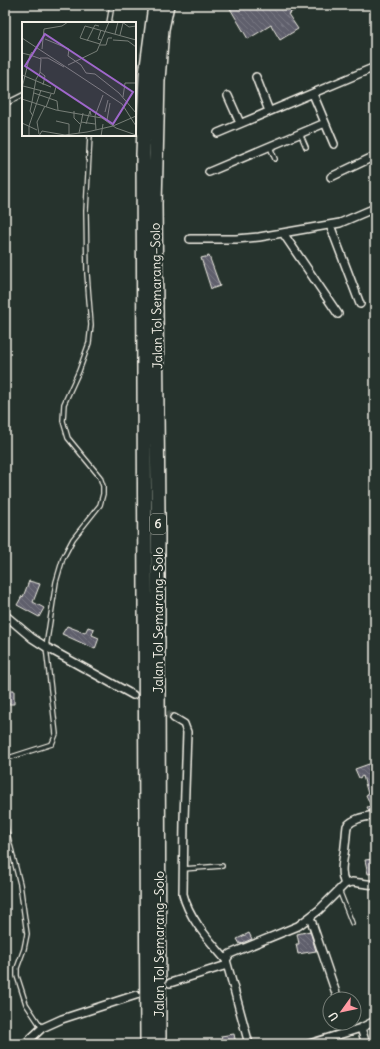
<svg xmlns="http://www.w3.org/2000/svg" width="380" height="1049" viewBox="0 0 380 1049" font-family="Delius,sans-serif">
  <defs>
    <pattern id="building-back-hatch" width="6" height="6" patternUnits="userSpaceOnUse"><rect width="6" height="6" fill="#5e5f6c"/><path d="M-1 5l2 2M0 0l6 6M5-1l2 2" fill="none" stroke="#767681"/></pattern>
  </defs>
  <rect width="100%" height="100%" fill="#26332d"/>
  <filter id="ink" filterUnits="userSpaceOnUse"><feTurbulence type="fractalNoise" baseFrequency=".025" numOctaves="2"/><feDisplacementMap in="SourceGraphic" scale="8" xChannelSelector="R" yChannelSelector="G"/><feConvolveMatrix kernelMatrix="1 2 1 2 8 2 1 2 1" color-interpolation-filters="sRGB"/></filter>
  <g filter="url(#ink)">
    <path fill="url(#building-back-hatch)" stroke="#f4f1e8" d="M228,5H303L288,14L298,29L280,40L271,25L248,39Z
      M209,256L220,286L211,289L201,258Z
      M29,581L40,584L33,602L44,608L39,617L17,605L22,596L23,597Z
      M67,626L85,633L88,627L94,629L92,635L99,638L95,649L62,634Z
      M5,675H11V690H14V704H5Z
      M369,764L375,780V810L369,811L367,807L371,806L366,795L368,794L363,776L359,778L355,769Z
      M373,859L375,873L368,874L365,860Z
      M310,931L316,951L298,954L296,944H299L297,934Z
      M249,933L252,939L240,944L237,939Z
      M234,1034L236,1044H223L221,1036Z"/>
    <g fill="none" stroke-linecap="round" stroke-linejoin="round">
      <path stroke="#455049" stroke-width="7" stroke-dasharray="7 3.5" stroke-linecap="butt" d="M157,708L174,718"/>
      <g stroke="#f4f1e8" stroke-width="6">
        <path id="lane" d="M109,23L112,5
          M5,104L23,95
          M300,133L306,147
          M270,147L275,159
          M5,759L52,744L56,734L46,647L56,582L63,558L73,539L100,505L103,494V486L100,477L68,438L63,421L64,404L79,371L89,343L91,325L87,274L86,211L90,135
          M5,825L20,884L27,934L24,949L17,968V976L26,1004L42,1028
          M183,869L222,866
          M339,890L352,923"/>
      </g>
      <g stroke="#f4f1e8" stroke-width="10">
        <path id="street" d="M256,77L269,111
          M313,94L334,144
          M228,96L240,123
          M218,133L375,67
          M209,172L325,123
          M331,177L375,156
          M330,225L360,304
          M283,233L338,314
          M190,239H236L259,237L340,223L375,208
          M5,615L32,638L46,647L133,695
          M174,718L184,724L187,732L184,819L183,894C189,919 210,941 226,960
          M345,884C339,871 344,859 345,846C346,839 346,833 347,826C354,818 365,817 375,815
          M310,917L338,999
          M170,983L227,965
          M346,1023L349,1031
          M361,1028L366,1044
          M25,1044L42,1028L62,1019L136,995
          M249,1044L226,960L230,954L237,951L298,926L319,910L345,884L352,882L375,885
          M309,1044L361,1028L375,1021"/>
      </g>
      <g stroke="#f4f1e8" stroke-width="16">
        <path id="highway" d="M147,1044L143,154L146,74L155,5
          M159,1044L158,667V514L155,204L158,80L162,29L167,5"/>
      </g>
      <use href="#lane" stroke="#26332d" stroke-width="3.5"/>
      <use href="#street" stroke="#26332d" stroke-width="7"/>
      <use href="#highway" stroke="#26332d" stroke-width="13"/>
    </g>
  </g>
  <g text-anchor="middle" stroke-width="4" stroke-linejoin="round" paint-order="stroke">
    <rect fill="#26332d" stroke="#b6b8b0" stroke-width="1" x="150" y="514" width="16" height="20" rx="3"/>
    <g font-size="12" font-weight="bold" fill="#f4f1e8">
      <text x="158" y="528">6</text>
    </g>
    <g font-size="13" fill="#f4f1e8" stroke="#26332d">
      <text transform="translate(156 296) rotate(-91)" y="5">Jalan Tol Semarang–Solo</text>
      <text transform="translate(158 620) rotate(-90)" y="5">Jalan Tol Semarang–Solo</text>
      <text transform="translate(159 944) rotate(-90)" y="5">Jalan Tol Semarang–Solo</text>
    </g>
  </g>
  <g transform="translate(22 22)">
    <rect width="114" height="114" fill="#26332d"/>
    <path fill="none" stroke="#787f78" stroke-width="1" d="M100,0L107,5L114,4M93,12L96,0M98,13L101,1M0,16L100,82L114,104M23,17L47,27L46,34L59,43L64,51L73,52L97,71L114,91M79,18L76,17L79,8M91,18L106,19L114,25M65,19L73,3L77,4M78,22L58,16L63,4L114,18M78,23H84L86,16H90M20,27L22,7L40,4L46,0M10,30L8,33L19,37L18,51L14,57L10,80M0,31L8,33L0,66M18,36H26L42,45M46,43L75,29L87,0M18,50L23,54L21,63M0,53L29,65M1,64L32,72L34,65M12,71L35,79L36,88M101,75L103,61H114M0,77L34,88L80,96L94,106L114,113M10,80L8,89L11,94M24,85L29,72M52,89V96L58,102M83,90L86,78M73,94L81,73M73,94L74,108M85,98L88,81M34,99L47,102V113M59,100L73,102M0,101L15,108M64,102L68,89L69,93M57,111L61,91M17,112L15,100L23,84M7,114V104L19,68M17,114L20,109L43,113L65,110L91,104L114,94M79,114L81,102"/>
    <path fill="#9f67cb" fill-opacity="0.15" stroke="#9f67cb" stroke-width="2" d="M23,12L111,70L91,102L3,44Z"/>
    <rect width="114" height="114" fill="none" stroke="#f4f1e8" stroke-width="2"/>
  </g>
  <rect width="380" height="1049" fill="none" stroke="#26332d" stroke-width="20"/>
  <rect x="10" y="10" width="360" height="1029" fill="none" stroke="#f4f1e8" stroke-width="1.5" filter="url(#ink)"/>
  <g transform="translate(342 1011) rotate(237)"><circle r="19" fill="#26332d" stroke="#787f78"/>
  <path d="M0-3L7 15L0 10L-7 15Z" fill="#ff9aa2"/>
  <text y="-6" font-size="11" font-weight="bold" text-anchor="middle" fill="#f4f1e8">U</text>
  </g>
</svg>
